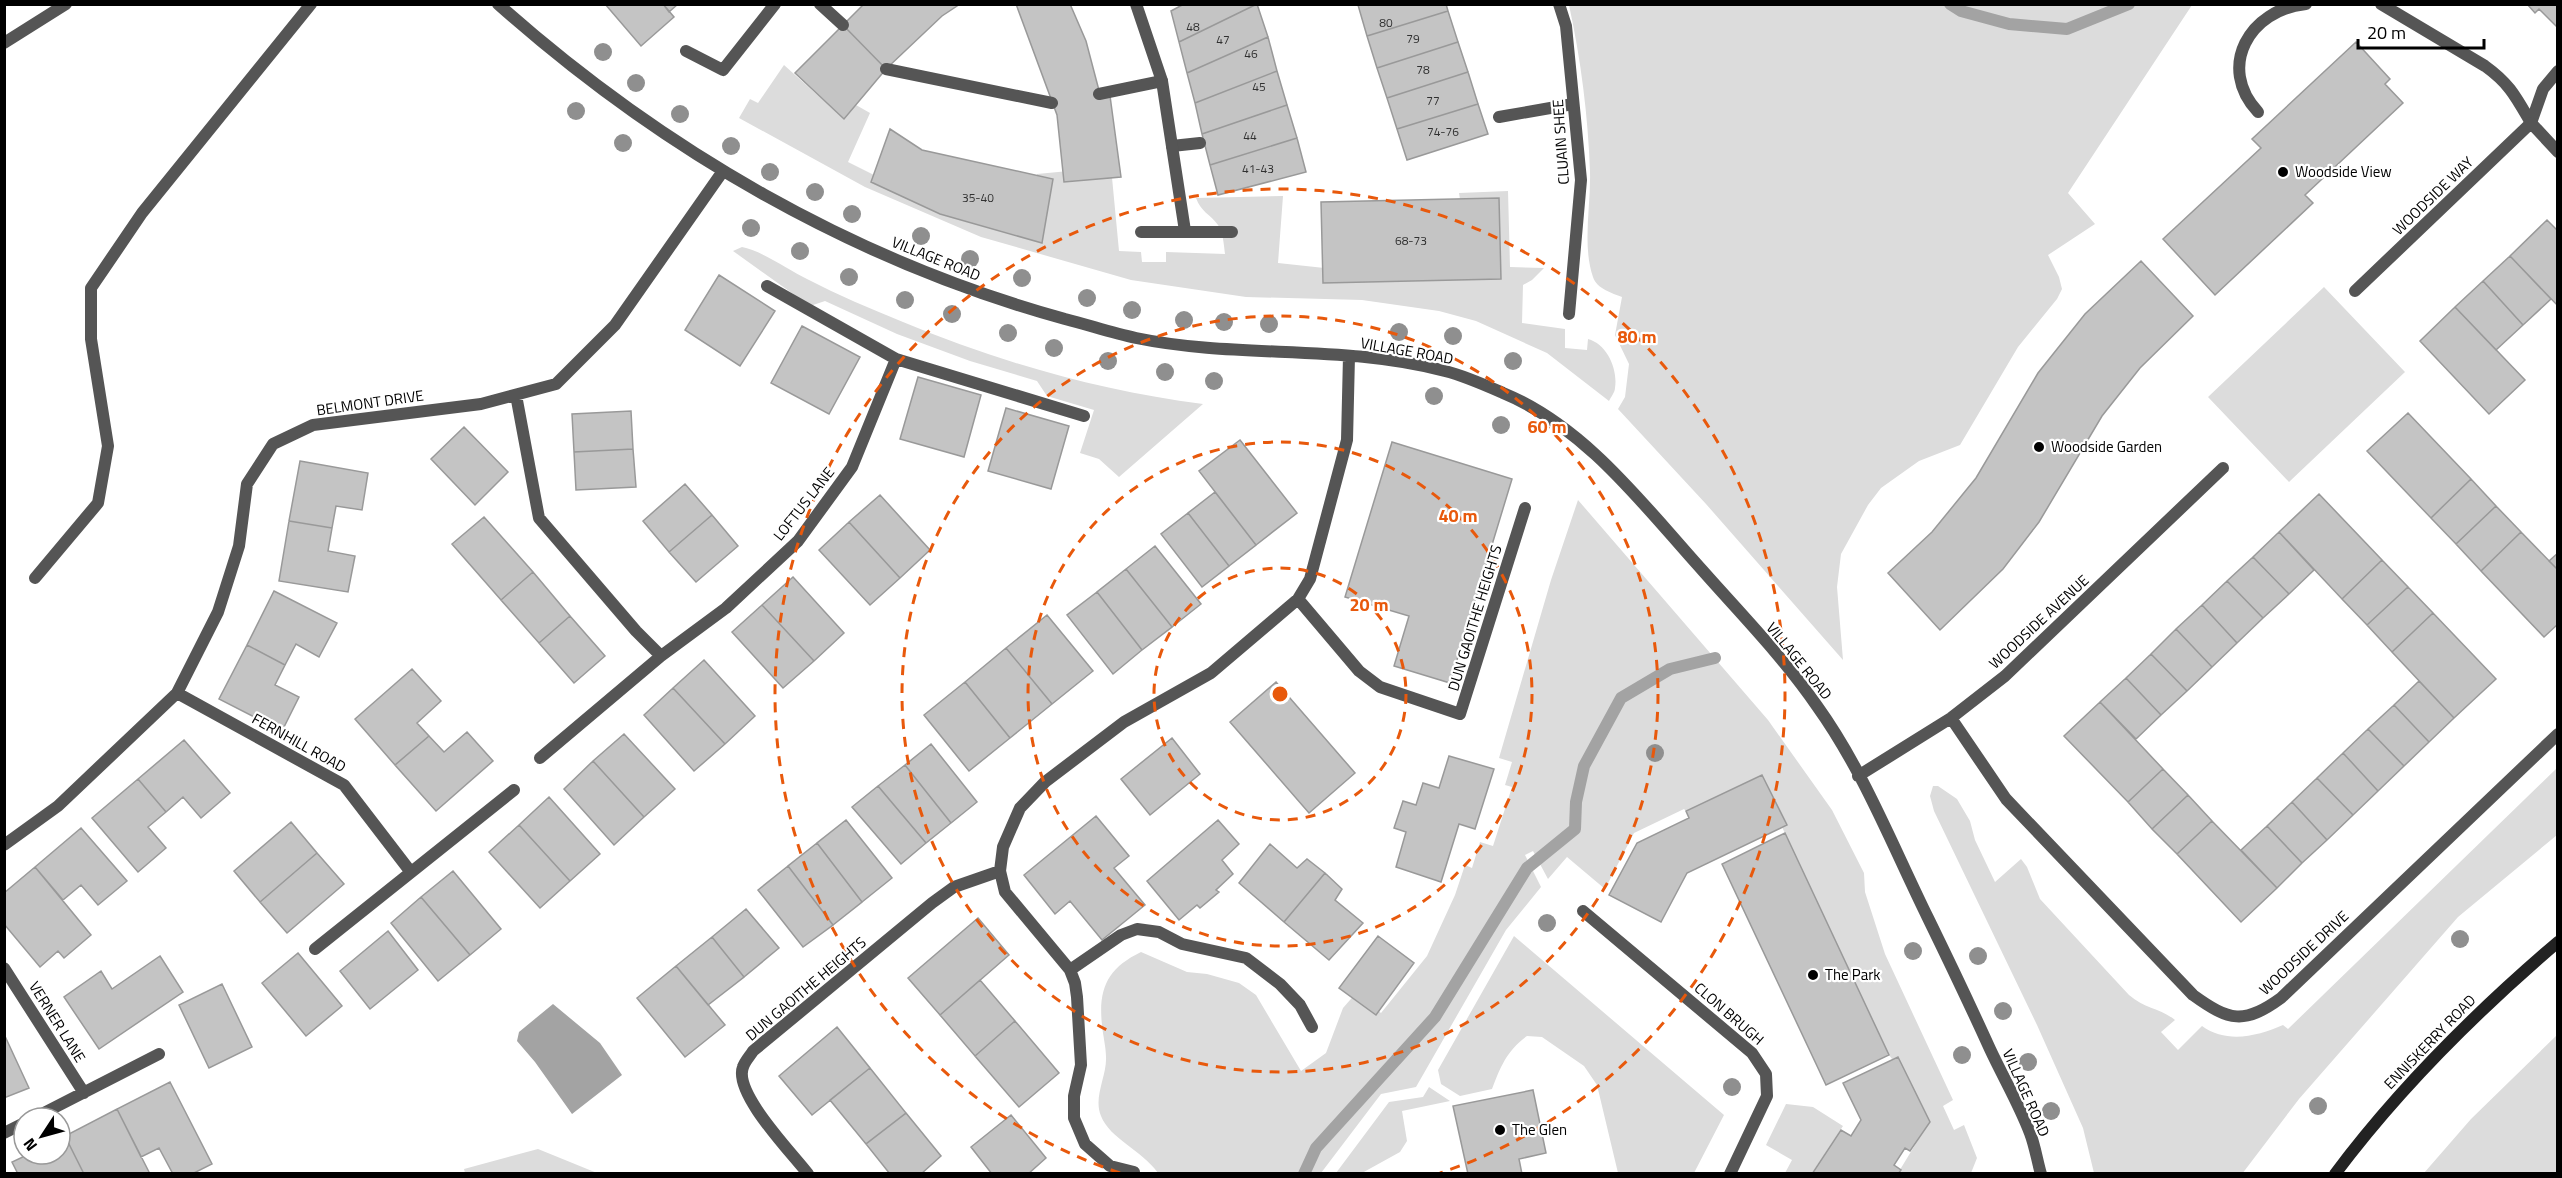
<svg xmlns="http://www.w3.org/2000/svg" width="2562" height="1178" viewBox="0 0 2562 1178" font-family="'Titillium Web',sans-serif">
  <rect width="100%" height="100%" fill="#fff"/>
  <path fill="#dcdcdc" d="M1569,5H2192L2068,193L2095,224L2048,255L2059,277L2062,289L2057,299L2018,347L1960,445L1919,461L1881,488L1868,505L1841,554L1837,587L1843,660L1706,504L1618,409L1625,397L1629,364L1615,335L1622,297C1612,293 1597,289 1593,277C1582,245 1591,206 1590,172C1588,116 1581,60 1569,5Z
    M784,65L843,118L856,105L870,113L848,162L928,202L1034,195L1037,174L1111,167L1119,251L1141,252L1142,262H1166V252L1225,254C1224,246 1223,231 1218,225C1210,214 1201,212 1196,198L1283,196L1278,263L1380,274L1469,259L1459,193L1508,191L1510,267L1544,268L1532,280L1523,285L1522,323L1565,329V348L1587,350L1588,339C1607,344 1618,369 1615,388C1615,392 1611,397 1609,401L1547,353L1476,321L1439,311L1362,300L1246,297L1131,280L981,237L865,187L739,118L750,99L758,103Z
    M742,247C760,250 789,270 807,279C838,295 871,309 903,322C999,362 1100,391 1203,404L1119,477L1099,459L1080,453L1094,410L1047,396L1037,381L970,361L897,334L825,301L810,306L733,251Z
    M2324,287L2405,372L2289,482L2208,397Z
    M1578,500L1768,720L1832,810L1864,873L1865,892L1885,954L1953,1100L1943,1106L1954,1130L1964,1125L1977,1158L1971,1173H1898L1929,1122L1898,1057L1892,1059L1889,1055L1782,827L1786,824L1762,775L1686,811L1684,809L1634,833L1605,889L1567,857L1548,879L1533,851L1525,855L1541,887L1506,930L1416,1087L1381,1094L1321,1173H1158C1142,1150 1110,1139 1101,1116C1093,1097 1107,1076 1106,1057C1106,1047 1103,1036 1102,1025C1098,988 1108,968 1141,952L1187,972L1207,974L1239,983L1256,995L1301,1071L1326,1053L1343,1008L1357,992L1381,1013L1427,956L1455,895L1465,865L1472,868L1480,842L1493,846L1512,787L1505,785L1512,762L1499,758L1551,580Z
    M2557,768V835L2458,917L2299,1099L2242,1174L2094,1173L2083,1128L2037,1025L1934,811L1930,796L1933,786H1938L1957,799L1970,821L1975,840L1995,882L2021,859L2027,867L2040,899L2129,995C2145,1009 2160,1008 2175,1020L2161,1032L2178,1050L2202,1026C2227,1044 2258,1036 2283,1025L2288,1029Z
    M1514,936L1724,1115L1694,1173H1618L1597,1085L1584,1066L1542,1037L1527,1036C1507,1050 1500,1068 1492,1089L1460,1096L1441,1084L1438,1070Z
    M2557,1035V1173H2424L2471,1119Z
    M1429,1087L1450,1101L1402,1111L1407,1141L1400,1152L1362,1173H1336L1389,1102L1423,1097Z
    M1786,1104L1813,1107L1843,1126L1812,1173H1785L1792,1160L1766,1145Z
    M538,1149L597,1173H465L464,1169Z"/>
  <path fill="#a3a3a3" d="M553,1004L600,1043L622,1075L572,1114L535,1062L517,1041L519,1032Z"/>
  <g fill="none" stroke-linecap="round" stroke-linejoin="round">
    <path stroke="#a3a3a3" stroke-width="12" d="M1950,4L1961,11L2009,24L2067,29L2129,4
      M1304,1174L1316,1148L1435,1017L1527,868L1575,829L1576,802L1584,766L1621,698L1670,669L1715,658"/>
  </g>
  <path fill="#c4c4c4" stroke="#999" stroke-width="1.5" d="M605,4H663L674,17L641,46Z
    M663,4H678L669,12Z
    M864,4H960L942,16L886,69L843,25Z
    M1016,4H1070L1086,41L1101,98L1110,96L1121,177L1064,182L1057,115Z
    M1184,4H1257L1179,42L1171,11Z
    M1257,4L1268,37L1187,73L1179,42Z
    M1446,4L1448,11L1367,36L1358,5Z
    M2527,4H2558V28L2539,9L2535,13Z
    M1448,11L1458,42L1377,68L1367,36Z
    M843,25L886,69L844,119L795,73Z
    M1268,37L1277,71L1195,103L1187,73Z
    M1458,42L1468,72L1387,98L1377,68Z
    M2356,42L2390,79L2385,84L2403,103L2305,195L2313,203L2215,295L2163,239L2261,148L2252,139Z
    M1277,71L1287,105L1202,134L1195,103Z
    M1468,72L1478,104L1397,129L1387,98Z
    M1478,104L1488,134L1407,160L1397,129Z
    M1287,105L1297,138L1210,165L1202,134Z
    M890,129L922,150L1053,179L1042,243L940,214L871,182Z
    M1297,138L1306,172L1218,195L1210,165Z
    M1499,198L1501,279L1323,283L1321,202Z
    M2547,220L2558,231V306L2510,256Z
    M2510,256L2551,299L2523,325L2483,281Z
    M2141,261L2193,316L2140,368L2102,416L2039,522L2003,569L1940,630L1888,573L1932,532L1976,478L2038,373L2085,314Z
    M719,275L775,311L740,366L685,330Z
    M2483,281L2523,325L2496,350L2455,307Z
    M2455,307L2525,380L2489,414L2420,341Z
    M802,326L860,357L829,414L771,383Z
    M918,377L981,395L964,457L900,439Z
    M1006,408L1069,426L1051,489L988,471Z
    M631,411L633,449L574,452L572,414Z
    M2408,413L2471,479L2431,518L2367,451Z
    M464,427L508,472L475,505L431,459Z
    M1240,440L1297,513L1256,545L1199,471Z
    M1392,442L1512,479L1450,683L1394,666L1409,616L1345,597Z
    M633,449L636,487L576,490L574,452Z
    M300,461L368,473L362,510L336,506L332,528L289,521Z
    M2471,479L2496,506L2456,544L2431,518Z
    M685,484L712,515L669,552L643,521Z
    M1215,492L1256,545L1229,566L1188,513Z
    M2319,494L2382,560L2342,599L2279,532Z
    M880,495L930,550L900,578L849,522Z
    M2496,506L2521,532L2481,571L2456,544Z
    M1188,513L1229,566L1202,587L1161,534Z
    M712,515L738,546L696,582L669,552Z
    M484,517L533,572L501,600L452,544Z
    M289,521L332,528L328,551L355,556L348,592L279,581Z
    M849,522L900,578L870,605L819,550Z
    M2279,532L2314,570L2289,594L2253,557Z
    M2521,532L2558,570V624L2544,637L2481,571Z
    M1155,546L1201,604L1172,627L1126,569Z
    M2558,553V570L2549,561Z
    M2253,557L2289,594L2263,618L2227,581Z
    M2382,560L2408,587L2367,625L2342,599Z
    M1126,569L1172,627L1142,650L1097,592Z
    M533,572L570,616L539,643L501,600Z
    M793,577L844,633L814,661L762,605Z
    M2227,581L2263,618L2237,643L2202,605Z
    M2408,587L2433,613L2392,652L2367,625Z
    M274,591L337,623L319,657L296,644L285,665L247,645Z
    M1097,592L1142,650L1113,674L1067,615Z
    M762,605L814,661L783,688L732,632Z
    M2202,605L2237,643L2212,667L2176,629Z
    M2433,613L2496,679L2454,718L2392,652Z
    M1047,615L1093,671L1052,704L1006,648Z
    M570,616L605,656L574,683L539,643Z
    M2176,629L2212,667L2187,691L2151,654Z
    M247,645L285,665L275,685L299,697L282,731L219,699Z
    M1006,648L1052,704L1010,738L965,682Z
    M2151,654L2187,691L2161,715L2126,678Z
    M704,660L755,716L725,744L673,688Z
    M412,669L441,701L417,723L429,736L395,765L355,719Z
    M2126,678L2161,715L2136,739L2100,702Z
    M2419,681L2454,718L2429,742L2394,705Z
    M965,682L1010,738L969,771L924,715Z
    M1276,682L1355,773L1309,813L1230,722Z
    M673,688L725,744L694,771L644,715Z
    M2100,702L2163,769L2128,802L2064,736Z
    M2394,705L2429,742L2404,766L2368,729Z
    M2368,729L2404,766L2378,791L2343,753Z
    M467,732L493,761L436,811L395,765L429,736L444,752Z
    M624,734L675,789L644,817L593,761Z
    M1172,738L1200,774L1150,815L1121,779Z
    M184,740L230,793L201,818L183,797L166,812L138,779Z
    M931,744L977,802L951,823L905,765Z
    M2343,753L2378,791L2353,815L2317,778Z
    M1449,756L1494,769L1475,829L1459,824L1441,882L1396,867L1406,832L1394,828L1403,801L1416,805L1423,783L1439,788Z
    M593,761L644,817L614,845L564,789Z
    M905,765L951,823L926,843L878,786Z
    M2163,769L2188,795L2152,829L2128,802Z
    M1762,775L1787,825L1687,873L1661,922L1609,895L1637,843L1689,818L1686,811Z
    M2317,778L2353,815L2327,840L2292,802Z
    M138,779L166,812L148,827L166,848L138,872L92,818Z
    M878,786L926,843L901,864L852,807Z
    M2188,795L2212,821L2177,854L2152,829Z
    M549,797L600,854L570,881L519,825Z
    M2292,802L2327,840L2302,863L2267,826Z
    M1096,816L1129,856L1114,868L1145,905L1102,940L1070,901L1055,914L1024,875Z
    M846,820L892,878L862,902L817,843Z
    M1218,820L1239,844L1222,860L1233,874L1216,890L1219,892L1200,908L1197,905L1179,920L1147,881Z
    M2212,821L2277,888L2241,922L2177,854Z
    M291,822L317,853L260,902L234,871Z
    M519,825L570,881L540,908L489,852Z
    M2267,826L2302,863L2277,888L2241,850Z
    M81,828L127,881L98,905L81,885L63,900L35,867Z
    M1785,833L1889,1055L1826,1085L1722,864Z
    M817,843L862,902L833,925L788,866Z
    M1270,844L1297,868L1307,859L1325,873L1284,922L1239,883Z
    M317,853L344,884L287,933L260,902Z
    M788,866L833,925L803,947L758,890Z
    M35,867L91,935L64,958L58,951L40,967L4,924V893Z
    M453,871L501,929L470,955L421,897Z
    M1325,873L1342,889L1335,900L1363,923L1329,960L1284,922Z
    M421,897L470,955L438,981L391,923Z
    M746,909L779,948L744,977L712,937Z
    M978,918L1009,955L940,1015L908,978Z
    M388,931L418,970L370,1009L340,971Z
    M1378,936L1414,963L1376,1015L1339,988Z
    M712,937L744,977L708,1005L676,966Z
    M298,953L342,1006L306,1036L262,983Z
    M160,956L183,992L99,1049L64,997L101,971L112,989Z
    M676,966L725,1025L685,1057L637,998Z
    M980,980L1015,1021L975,1056L940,1015Z
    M222,984L252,1047L209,1068L179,1005Z
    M1015,1021L1059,1073L1019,1107L975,1056Z
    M837,1027L870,1068L812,1115L779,1076Z
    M4,1034L29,1088L4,1098Z
    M1898,1057L1930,1122L1910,1151L1905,1148L1894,1165L1901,1170L1898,1174H1812L1841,1130L1851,1136L1861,1120L1843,1083Z
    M870,1068L906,1113L866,1144L830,1100Z
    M170,1082L212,1164L192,1174H173L159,1148L141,1157L117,1109Z
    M1533,1090L1546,1153L1519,1159L1522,1174H1468L1453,1106Z
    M117,1109L150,1174H84L65,1136Z
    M906,1113L941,1156L921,1174H890L866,1144Z
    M1011,1115L1046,1158L1028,1174H992L971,1147Z
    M65,1136L84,1174H18L12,1162L29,1154H60V1138Z"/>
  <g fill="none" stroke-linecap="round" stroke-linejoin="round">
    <path stroke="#555" stroke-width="12" d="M820,4L843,25
      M2381,4L2485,66C2510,84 2516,97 2531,123
      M886,69L1052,103
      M1099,94L1162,81
      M2258,112C2216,67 2250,9 2306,4
      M1499,117L1573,104
      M2531,123L2543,89L2558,71
      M1172,146L1200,143
      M35,578L98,503L108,446L91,339V288L142,213L311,4"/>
    <path stroke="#555" stroke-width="12" d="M498,4C662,150 854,261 1065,319C1089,325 1112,333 1136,338C1237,359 1345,344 1445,371C1465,376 1485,385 1503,393C1586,427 1645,507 1703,571C1742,615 1784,658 1817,706C1863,770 1893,847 1928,918C1949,961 1970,1005 1990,1049C2003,1077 2019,1104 2030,1133C2035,1146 2037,1160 2041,1174
      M1136,4L1162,81L1185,231
      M1559,4L1566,26L1581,180L1569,314
      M4,43L66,4
      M686,51L723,70L775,4
      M1141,232H1232
      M767,286L896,359L1084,416
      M2355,291L2531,123L2558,152
      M516,395L539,518L636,631L661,656
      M1298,599L1359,671L1380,687L1460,714L1525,508
      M177,693L344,785L410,871
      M1951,718L2006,799L2193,995C2229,1021 2244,1025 2281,998L2558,734
      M540,758L661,656L726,608L798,541L852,467L896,359
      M1858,776L1951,718L2005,676L2223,468
      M4,845L58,806L177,693L218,612L239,546L247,484L273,444L313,425L481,404L556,384L615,325L723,171
      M1583,911L1752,1053L1766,1074L1767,1096L1730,1174
      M315,949L514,790
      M4,968L84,1093
      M1070,970L1121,935L1137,929L1159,932L1182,944L1246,958L1280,984L1300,1005L1312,1027
      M34,1118L159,1054
      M4,1133L24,1123
      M1134,1172L1110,1166L1085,1144L1074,1118V1096L1081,1065L1077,997L1075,983L1070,970L1005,892L1000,871L1003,847L1020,808L1045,782L1124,722L1211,673L1298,599L1310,579L1347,440L1349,356
      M808,1174C792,1153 733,1093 743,1067C745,1061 750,1056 753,1051L932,903L954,887L1000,871"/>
    <path stroke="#222" stroke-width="12" d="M2335,1174C2400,1087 2476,1012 2558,942"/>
  </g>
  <g fill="#8f8f8f">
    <circle cx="603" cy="52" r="9"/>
    <circle cx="636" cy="83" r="9"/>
    <circle cx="576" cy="111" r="9"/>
    <circle cx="680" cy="114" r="9"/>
    <circle cx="623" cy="143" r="9"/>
    <circle cx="731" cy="146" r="9"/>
    <circle cx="770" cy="172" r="9"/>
    <circle cx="815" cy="192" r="9"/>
    <circle cx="852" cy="214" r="9"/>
    <circle cx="751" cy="228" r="9"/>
    <circle cx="921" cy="236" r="9"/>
    <circle cx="800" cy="251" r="9"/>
    <circle cx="970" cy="259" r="9"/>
    <circle cx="849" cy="277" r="9"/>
    <circle cx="1022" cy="278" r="9"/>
    <circle cx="1087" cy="298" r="9"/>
    <circle cx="905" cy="300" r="9"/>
    <circle cx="1132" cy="310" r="9"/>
    <circle cx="952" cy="314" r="9"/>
    <circle cx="1184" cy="320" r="9"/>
    <circle cx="1224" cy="322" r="9"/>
    <circle cx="1269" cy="324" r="9"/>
    <circle cx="1399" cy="332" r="9"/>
    <circle cx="1008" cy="333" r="9"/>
    <circle cx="1453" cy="336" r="9"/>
    <circle cx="1054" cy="348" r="9"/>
    <circle cx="1108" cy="361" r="9"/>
    <circle cx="1513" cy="361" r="9"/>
    <circle cx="1165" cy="372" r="9"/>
    <circle cx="1214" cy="381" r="9"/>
    <circle cx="1434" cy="396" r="9"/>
    <circle cx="1501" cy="425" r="9"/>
    <circle cx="1655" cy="753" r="9"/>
    <circle cx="1547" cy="923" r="9"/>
    <circle cx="2460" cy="939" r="9"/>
    <circle cx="1913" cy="951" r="9"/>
    <circle cx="1978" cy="956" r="9"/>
    <circle cx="2003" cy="1011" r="9"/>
    <circle cx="1962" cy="1055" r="9"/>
    <circle cx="2028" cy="1062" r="9"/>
    <circle cx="1732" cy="1087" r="9"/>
    <circle cx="2318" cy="1106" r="9"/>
    <circle cx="2051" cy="1111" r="9"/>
  </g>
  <g fill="none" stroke="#e8590c" stroke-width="3" stroke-dasharray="10 8">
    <circle cx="1280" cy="694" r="126"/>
    <circle cx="1280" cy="694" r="252"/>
    <circle cx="1280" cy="694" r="378"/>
    <path d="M1120 1173A505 505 0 1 1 1440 1173"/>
  </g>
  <g fill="#000" stroke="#fff" stroke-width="2">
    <circle cx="2283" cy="172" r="6"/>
    <circle cx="2039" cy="447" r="6"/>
    <circle cx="1813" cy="975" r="6"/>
    <circle cx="1500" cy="1130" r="6"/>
  </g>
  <g text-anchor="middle" stroke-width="4.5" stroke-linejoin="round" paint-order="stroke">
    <g font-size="12" fill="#313131">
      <text x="1386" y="27">80</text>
      <text x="1193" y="31">48</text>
      <text x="1413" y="43">79</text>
      <text x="1223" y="44">47</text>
      <text x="1251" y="58">46</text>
      <text x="1423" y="74">78</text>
      <text x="1259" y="91">45</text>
      <text x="1433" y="105">77</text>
      <text x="1443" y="136">74-76</text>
      <text x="1250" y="140">44</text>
      <text x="1258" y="173">41-43</text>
      <text x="978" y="202">35-40</text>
      <text x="1411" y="245">68-73</text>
    </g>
    <g font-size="15" fill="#000" stroke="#fff">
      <text transform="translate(1561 142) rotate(-94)" y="5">CLUAIN SHEE</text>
      <text transform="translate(2433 196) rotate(-44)" y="5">WOODSIDE WAY</text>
      <text transform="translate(936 259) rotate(22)" y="5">VILLAGE ROAD</text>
      <text transform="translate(1407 351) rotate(10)" y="5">VILLAGE ROAD</text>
      <text transform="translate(370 403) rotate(-8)" y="5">BELMONT DRIVE</text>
      <text transform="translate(804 504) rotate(-52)" y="5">LOFTUS LANE</text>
      <text transform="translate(1475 618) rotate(-73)" y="5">DUN GAOITHE HEIGHTS</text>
      <text transform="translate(2039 622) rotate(-43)" y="5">WOODSIDE AVENUE</text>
      <text transform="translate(1799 661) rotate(51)" y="5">VILLAGE ROAD</text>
      <text transform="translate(299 743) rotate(29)" y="5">FERNHILL ROAD</text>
      <text transform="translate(2304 953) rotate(-43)" y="5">WOODSIDE DRIVE</text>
      <text transform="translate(806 989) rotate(-40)" y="5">DUN GAOITHE HEIGHTS</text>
      <text transform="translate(1729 1014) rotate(41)" y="5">CLON BRUGH</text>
      <text transform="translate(57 1022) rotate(58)" y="5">VERNER LANE</text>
      <text transform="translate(2430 1042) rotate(-46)" y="5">ENNISKERRY ROAD</text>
      <text transform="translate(2026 1093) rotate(66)" y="5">VILLAGE ROAD</text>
    </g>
    <g font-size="15" fill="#000" stroke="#fff" text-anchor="start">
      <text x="2295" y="177">Woodside View</text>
      <text x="2051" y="452">Woodside Garden</text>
      <text x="1825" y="980">The Park</text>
      <text x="1512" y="1135">The Glen</text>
    </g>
  </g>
  <circle cx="1280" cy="694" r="9" fill="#e8590c" stroke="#fff" stroke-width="3"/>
  <g font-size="18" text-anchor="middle" font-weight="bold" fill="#e8590c" stroke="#fff" stroke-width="4.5" stroke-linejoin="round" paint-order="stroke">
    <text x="1637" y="343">80 m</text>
    <text x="1547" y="433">60 m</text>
    <text x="1458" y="522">40 m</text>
    <text x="1369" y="611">20 m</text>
  </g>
  <rect width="2562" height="1178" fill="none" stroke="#000000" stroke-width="12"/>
  <g transform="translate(42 1136) rotate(234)"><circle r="28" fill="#ffffff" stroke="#999999" stroke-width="1.5"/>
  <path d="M0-4.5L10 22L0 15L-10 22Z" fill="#000000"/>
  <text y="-9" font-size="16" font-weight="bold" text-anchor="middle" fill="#000000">N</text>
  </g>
  <path d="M2358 39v9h126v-9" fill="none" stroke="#000000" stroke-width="3"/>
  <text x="2367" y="39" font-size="18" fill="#000000" stroke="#ffffff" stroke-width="4.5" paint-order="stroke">20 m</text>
</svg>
